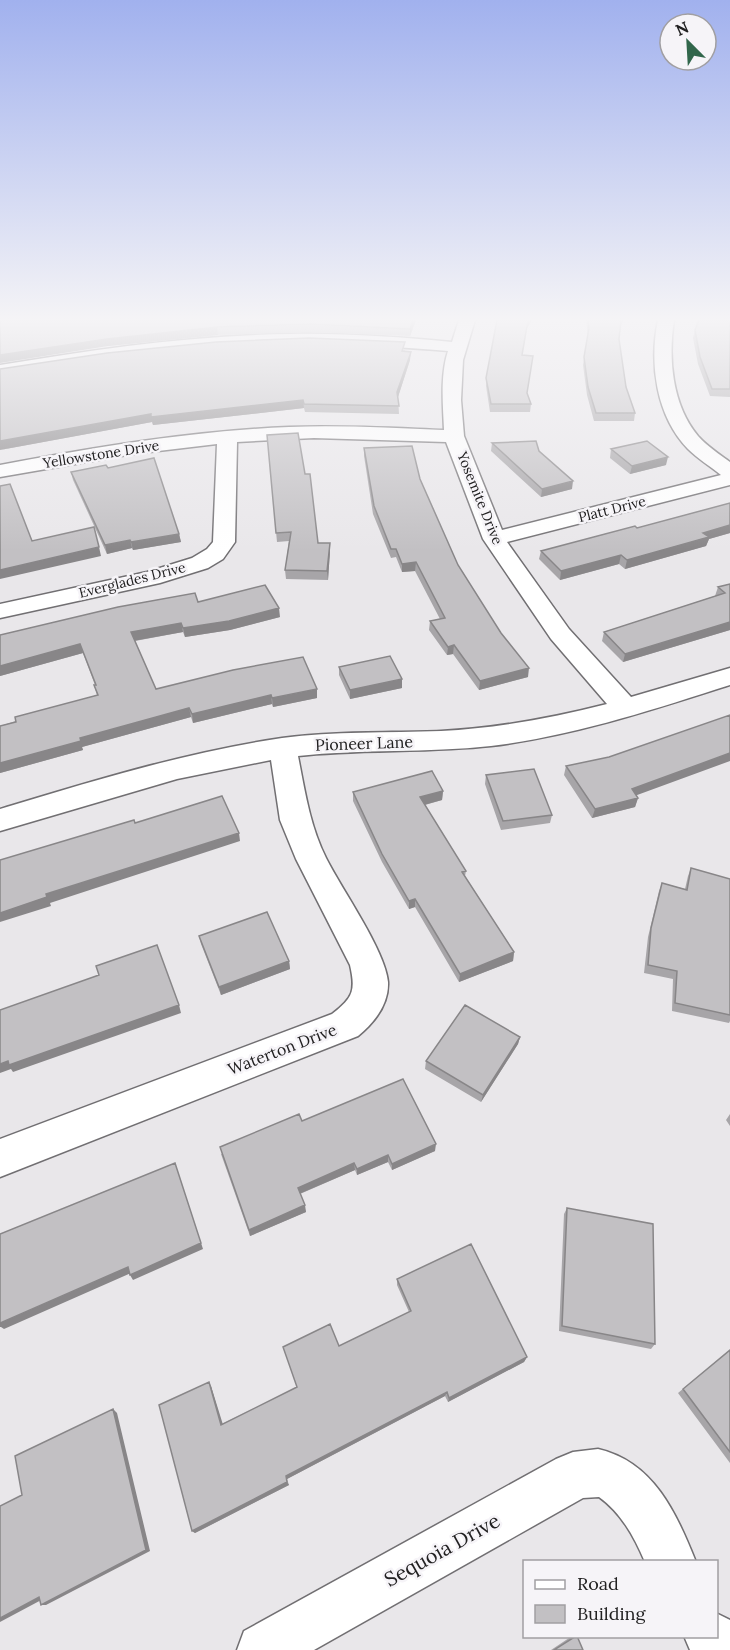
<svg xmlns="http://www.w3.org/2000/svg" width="730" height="1650" viewBox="0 0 730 1650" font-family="Lora,serif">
  <rect width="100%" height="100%" fill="#e9e7ea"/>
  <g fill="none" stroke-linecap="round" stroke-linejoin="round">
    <g stroke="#716f72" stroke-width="3">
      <path id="street" d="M459,320H475L463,360L461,400L464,436L502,530L721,475C710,466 698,459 688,449C656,416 649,363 658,320H674C668,358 672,405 698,436C707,446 719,454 730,462V485L507,542L569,629L631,697L730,668V685C652,710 573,736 491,746C427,753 362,749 298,756C305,792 310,826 326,858C342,890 385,950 388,982C389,1004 374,1023 358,1036L0,1177V1139L332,1014C353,998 356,991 350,965L296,859L280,820L271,760L177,779L0,831V809C93,781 186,752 282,738C334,731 388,733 441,731C497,728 552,718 607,704L551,639L483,539L446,442L314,438L237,442L235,542L223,559L208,568L160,583L0,618V604L147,572L192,558L207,549L213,542L217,444L133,454L0,477V465C96,447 192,431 289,427C341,425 392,428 444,430C443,405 440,376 448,351C395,347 343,343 289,344C192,346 96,359 0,375V365C96,349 194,335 291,334C345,333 398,337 452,342Z
        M598,1449C654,1462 676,1513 696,1562H645C634,1536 621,1513 599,1497L583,1498L314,1650H237L244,1631L556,1459L573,1452Z
        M716,1613L730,1620V1650H690L684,1636H716Z"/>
    </g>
    <use href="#street" fill="#fff" fill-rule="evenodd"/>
  </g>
  <path fill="#a7a5a8" d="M0,320H416L410,336L311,332L218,335L108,346Z
    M497,320H532L527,328L522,355L527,393L531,404L530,412H490L486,386Z
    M586,320H624L621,326L619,339L626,387L635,413L634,421H594L587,395L583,365L588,336Z
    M730,320V397L710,396L698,364L693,338L695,330Z
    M405,350L404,352L410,360L398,397L399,414L305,412L304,408L153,425L152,422L0,450Z
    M267,435L318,543L330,551L328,580L286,579L285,570L289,541L277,542Z
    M492,443L539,451L572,489L541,497L491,451Z
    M364,448L420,479L458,565L528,677L479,690L453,654L447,655L429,630L430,621L440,619L415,571L402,572L396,557L391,558L373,514L364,456Z
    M611,449L666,465L630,474L610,458Z
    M108,468L179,534L181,542L133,550L132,548L107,554L73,480L71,472Z
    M730,503V533L709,539L706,546L625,569L619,564L560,580L539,559L541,551L637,528Z
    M730,584V630L623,662L602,641L604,632L715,596L718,587Z
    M198,602L280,617L230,630L185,637L183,632L135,641L156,689L317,698L273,707L272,704L193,723L191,717L82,747L83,750L0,773V726L97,695L94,685H95L83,653L0,676V635Z
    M339,667L402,688L350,699L339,675Z
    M566,766L636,795L638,798L635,807L592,818L564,775Z
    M486,775L552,815L550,823L501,830L485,784Z
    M443,791L442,800L425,805L466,871L465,876L514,952L513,961L459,982L415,907L409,909L382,862L353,801V792Z
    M691,868L730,1015V1021L729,1023L672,1011L673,979L644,973L648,937L659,891L662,883L685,889L688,876Z
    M199,936L289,961L290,969L221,995L201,944Z
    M520,1037L518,1044L481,1102L425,1069L426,1061Z
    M730,1114V1126L726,1120Z
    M302,1121L435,1151L392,1170L388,1162L357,1175L355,1170L300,1194L306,1212L250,1236L221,1154Z
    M567,1208L655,1344L651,1349L559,1331L564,1214Z
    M397,1279L527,1357L524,1362L448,1402L445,1396L287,1479L289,1485L195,1533L192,1531L211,1386L222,1424L297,1387L339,1346L409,1312L397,1285Z
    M730,1350V1463L678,1393Z
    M572,1636H577L583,1650H551Z"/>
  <path fill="#888688" d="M413,320H416L410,336V329Z
    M528,320H532L527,328Z
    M217,327L218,335L108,346L0,363V355L107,339Z
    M411,352L410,360L397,400V392Z
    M303,400L304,408L153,425L151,417Z
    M151,414L152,422L0,450V441Z
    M668,457L666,465L630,474L632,466Z
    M573,481L572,489L541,497L542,489Z
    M730,525V533L709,539L706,546L625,569L627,560L703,533Z
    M179,534L181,542L133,550L131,542Z
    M130,540L132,548L107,554L105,545Z
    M330,543V551L328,580L327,571Z
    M99,547L101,556L0,579V570Z
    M621,555L619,564L560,580L561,571Z
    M416,562L415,571L402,572V564Z
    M279,608L280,617L230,630L185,637L183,628Z
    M730,622V630L623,662L625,654Z
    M181,623L183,632L133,641L131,632Z
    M80,644L83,653L0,676V666Z
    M454,645L453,654L447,655L448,647Z
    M529,668L528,677L479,690L480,681Z
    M402,679V688L350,699V690Z
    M317,689V698L273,707L272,698Z
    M271,695L272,704L193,723L192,714Z
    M189,708L191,717L82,747L83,750L0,773V763L80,738Z
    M730,753V761L629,798L632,789Z
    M443,791L442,800L420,806V797Z
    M638,798L635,807L592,818L595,809Z
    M239,833L240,841L50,903L51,906L0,922V913L46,894Z
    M415,899V907L409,909V901Z
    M514,952L513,961L459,982L460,974Z
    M289,961L290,969L221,995L219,987Z
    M179,1005L181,1013L13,1072L11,1069L0,1073V1064Z
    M520,1037L518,1044L481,1102L483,1095Z
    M436,1144L435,1151L392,1170V1164Z
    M388,1155V1162L357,1175V1169Z
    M175,1163L203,1249L133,1280L130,1275Z
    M354,1163L355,1170L299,1194L298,1188Z
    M305,1205L306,1212L250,1236L249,1230Z
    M128,1267L131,1273L4,1329L1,1327H0V1323Z
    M527,1357L524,1362L448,1402L449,1398Z
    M209,1382L211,1386L224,1428L221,1425Z
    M447,1392L445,1396L287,1479L286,1476Z
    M113,1409L117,1413L150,1551L46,1605H41Z
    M287,1482L289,1485L195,1533L192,1531Z
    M39,1597L45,1598L0,1622V1618Z"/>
  <path fill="#c2c0c3" stroke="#888688" stroke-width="1.5" d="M0,320H413L410,329L311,324L217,327L107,339L0,355Z
    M497,320H528L522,355L533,356L527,393L531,404H491L486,378Z
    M588,320H621L619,339L626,387L635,413H596L588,387L584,357L589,328Z
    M699,320H730V389H712L700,357L695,330Z
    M309,338L405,342L402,351L411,352L397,392L399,406L304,404L303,400L151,417V414L0,441V369L107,353L216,342Z
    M298,433L305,474H310L318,543H330L327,571L285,570L291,532L276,533L267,435Z
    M536,441L539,451L573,481L542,489L492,443Z
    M647,441L668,457L632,466L611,449Z
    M412,446L420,479L458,565L501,633L529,668L480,681L454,645L448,647L430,621L445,618L416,562L402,564L396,549H391L374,506L364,448Z
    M154,458L179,534L131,542L130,540L105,545L71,472L106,465L108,468Z
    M10,484L32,541L94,527L99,547L0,570V486Z
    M730,503V525L703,533L709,537L627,560L621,555L561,571L541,551L635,526L637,528Z
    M730,584V622L625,654L604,632L725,593L718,587Z
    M265,585L279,608L229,621L183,628L181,623L131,632L156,689L233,670L303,657L317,689L272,698L271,695L192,714L189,708L80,738L81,741L0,763V726L16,722L15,717L98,695L94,685H96L80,644L0,666V635L118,607L195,593L198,602Z
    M390,656L402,679L350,690L339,667Z
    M730,715V753L632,789L638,798L595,809L566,766L609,757Z
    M534,769L552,815L503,821L486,775Z
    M432,771L443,791L420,797L466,871L462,872L514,952L460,974L415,899L409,901L382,854L353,792Z
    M222,796L239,833L46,894L47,897L0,913V860L134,820L135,823Z
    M691,868L730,879V1015L675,1003L677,971L648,965L651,928L662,883L687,890Z
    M267,912L289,961L219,987L199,936Z
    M157,945L179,1005L9,1065L8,1061L0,1064V1010L99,975L96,966Z
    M465,1005L520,1037L483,1095L426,1061Z
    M403,1079L436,1144L392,1164L388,1155L357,1169L354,1163L298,1188L305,1205L249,1230L220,1147L299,1114L302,1121Z
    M175,1163L201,1243L130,1275L128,1267L0,1323V1234Z
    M567,1208L653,1224L655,1344L562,1326Z
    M471,1244L527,1357L449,1398L447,1392L286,1476L287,1482L192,1531L159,1405L209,1382L221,1425L297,1387L283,1347L330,1324L339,1346L411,1311L397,1279Z
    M730,1350V1452L683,1389Z
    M113,1409L146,1550L41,1605L39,1597L0,1618V1506L22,1495L15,1456Z
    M576,1636H577L583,1650H554Z"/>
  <linearGradient id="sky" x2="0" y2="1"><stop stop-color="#a1b1ee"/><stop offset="0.58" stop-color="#f5f4f6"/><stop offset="1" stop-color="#f5f4f6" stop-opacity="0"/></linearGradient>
  <rect width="730" height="551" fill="url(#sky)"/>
  <g text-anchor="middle" stroke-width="5" stroke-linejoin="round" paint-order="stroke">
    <g font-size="14" fill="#212021" stroke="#f6f4f8">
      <text transform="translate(101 454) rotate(-9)" y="5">Yellowstone Drive</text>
      <text transform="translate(480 498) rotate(68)" y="5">Yosemite Drive</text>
      <text transform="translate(612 509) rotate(-14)" y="5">Platt Drive</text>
      <text transform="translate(132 580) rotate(-14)" y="5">Everglades Drive</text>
    </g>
    <g font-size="16" fill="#212021" stroke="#f6f4f8">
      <text transform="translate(364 743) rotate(-2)" y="6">Pioneer Lane</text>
      <text transform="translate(282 1049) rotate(-21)" y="6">Waterton Drive</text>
    </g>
    <g font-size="20" fill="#212021" stroke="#f6f4f8">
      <text transform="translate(442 1550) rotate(-29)" y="7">Sequoia Drive</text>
    </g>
  </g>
  <rect x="523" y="1560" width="195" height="78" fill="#f6f4f8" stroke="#a19fa2" stroke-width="1.5"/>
  <rect x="535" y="1580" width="30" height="9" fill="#ffffff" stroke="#a19fa2" stroke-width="1.5"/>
  <text x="577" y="1590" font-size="18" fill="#212021">Road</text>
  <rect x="535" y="1605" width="30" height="18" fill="#c2c0c3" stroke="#a19fa2" stroke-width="1.5"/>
  <text x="577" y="1620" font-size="18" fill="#212021">Building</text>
  <g transform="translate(688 42) rotate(336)"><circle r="28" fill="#f6f4f8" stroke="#a19fa2" stroke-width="1.5"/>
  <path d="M0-4.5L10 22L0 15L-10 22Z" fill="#31664b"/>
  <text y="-9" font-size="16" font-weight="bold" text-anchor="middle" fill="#212021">N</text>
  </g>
</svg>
